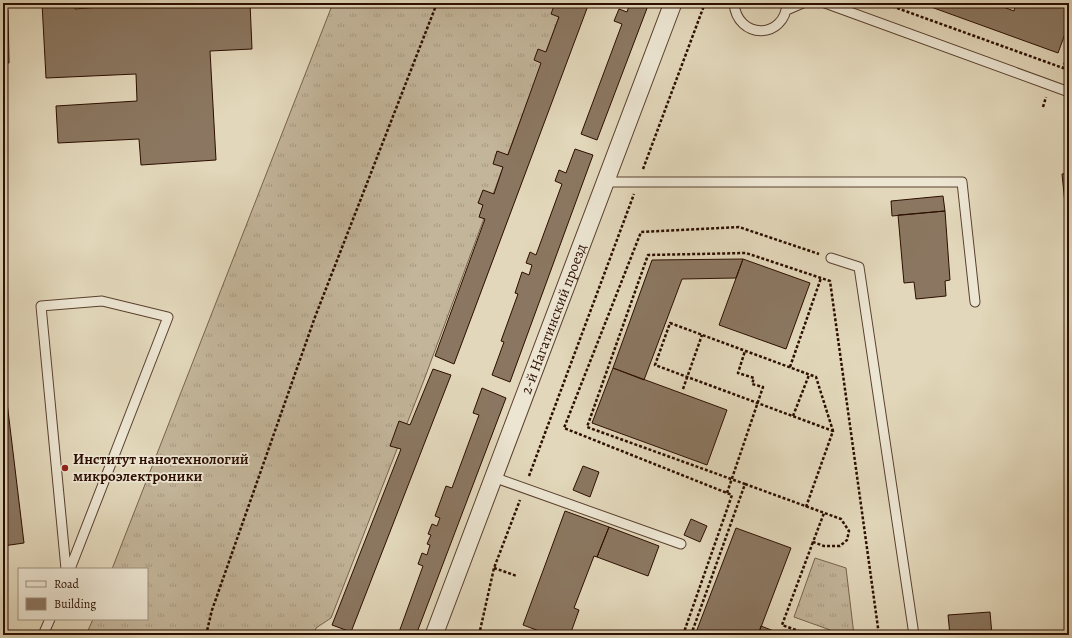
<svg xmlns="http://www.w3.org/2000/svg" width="1072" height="638" viewBox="0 0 1072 638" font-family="Alegreya,serif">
  <defs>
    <pattern id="grass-tufts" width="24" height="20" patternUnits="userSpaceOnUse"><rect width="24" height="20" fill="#c3b59a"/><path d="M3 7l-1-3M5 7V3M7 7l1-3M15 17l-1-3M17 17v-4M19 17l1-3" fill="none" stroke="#a89a83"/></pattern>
  </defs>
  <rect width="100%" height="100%" fill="#e2d7ba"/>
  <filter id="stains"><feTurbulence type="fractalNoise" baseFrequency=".005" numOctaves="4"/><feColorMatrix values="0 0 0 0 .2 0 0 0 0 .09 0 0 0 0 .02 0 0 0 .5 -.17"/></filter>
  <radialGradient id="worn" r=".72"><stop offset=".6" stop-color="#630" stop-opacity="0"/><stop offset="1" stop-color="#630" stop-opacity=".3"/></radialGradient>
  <path fill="url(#grass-tufts)" stroke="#78624d" d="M333,3H564L424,380L331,618L316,628L314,635H86L93,619H147V569H112Z
    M815,558L846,568L854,635H844L794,617Z"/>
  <path fill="#8b7761" stroke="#2c0e00" d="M42,3H75V9L99,7V3H250L252,49L210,51L216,160L141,165L139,139L58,143L56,106L137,101L136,74L46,78Z
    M555,3L563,6L564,3H589L454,364L435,356L485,219L479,217L483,205L478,203L483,190L494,194L503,167L493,164L497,151L508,155L541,63L534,60L538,49L546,52L559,17L551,14Z
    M630,3H649L597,140L581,134L622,24L614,21L619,9L627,12Z
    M920,3H993L1014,11L1016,3H1069V23L1058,53Z
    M3,10H8L9,63H3Z
    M575,149L593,155L510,382L492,375L504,342L501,341L518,294L515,293L522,272L529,275L532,265L526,263L530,252L536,255L562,184L555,181L559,170L566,173Z
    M1069,173V243L1062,174Z
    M943,196L945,211L892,216L891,201Z
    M945,211L950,280L945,281L946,296L916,299L914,282L904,283L898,215Z
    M743,259L810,283L786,349L719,325Z
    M743,259L736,278L682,279L644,380L613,368L652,260Z
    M613,368L727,410L707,465L592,423Z
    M433,369L451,375L351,632L332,625L401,449L390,446L399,421L410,425Z
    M482,388L506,398L416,635H398L423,566L418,564L422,553L427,555L430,545L427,544L431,535L428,534L432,524L437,526L440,518L435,516L446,486L452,488L479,415L473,413Z
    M6,394L24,543L3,546V395Z
    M583,466L599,472L590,497L573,490Z
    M565,511L609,527L597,557L594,556L574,608L579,610L570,635H550L523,625Z
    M691,519L707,526L700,542L684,535Z
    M609,527L659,546L648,576L597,557Z
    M736,528L791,548L758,635H695Z
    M990,612L992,635H950L948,615Z
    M761,626L784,635H758Z"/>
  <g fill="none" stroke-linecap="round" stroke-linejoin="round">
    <g stroke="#5a402e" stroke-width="11">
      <path id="lane" d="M734,3C737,40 785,40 787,3
        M825,3L1069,92
        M787,10L803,3
        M605,182H962L975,302
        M831,258L859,267L914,635
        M493,477L681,544
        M66,569L41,306L102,301L168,317L70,569
        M43,635L50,619"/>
    </g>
    <g stroke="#5a402e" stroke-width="19">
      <g id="street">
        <path id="s1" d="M434,635L673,3"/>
      </g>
    </g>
    <path stroke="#2c0e00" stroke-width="2.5" stroke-dasharray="3 2" stroke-linecap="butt" d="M883,3L1063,68L1069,52
      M1043,107L1046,97
      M643,169L705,3
      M790,367L821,278
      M683,389L702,335
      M793,416L809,375
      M529,476L634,194
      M745,484L841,519L849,531L847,540L840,546H824L813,542L824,513
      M727,493L763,387L752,384L754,378L738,373L745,351
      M806,507L833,431L655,365L670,323L816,377L833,431
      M494,568L517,576
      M206,635L212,610L315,317L437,3
      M479,635L494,568L520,500
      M683,635L732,495L564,428L641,232L739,227L819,254
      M691,635L745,484L587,427L648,255L746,253L830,281L879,635
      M810,635L782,625L813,542"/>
    <use href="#lane" stroke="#ece5d2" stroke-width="9"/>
    <use href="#street" stroke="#ece5d2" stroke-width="17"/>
  </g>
  <circle fill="#8f2418" stroke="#ece5d2" stroke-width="1.5" cx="65" cy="468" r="4"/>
  <g text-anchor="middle" stroke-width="3.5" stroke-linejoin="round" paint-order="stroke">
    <g font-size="15" fill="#2c0e00" stroke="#ece5d2">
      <text dy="5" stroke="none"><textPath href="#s1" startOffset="338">2-й Нагатинский проезд</textPath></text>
    </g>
    <g font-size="15" font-weight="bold" fill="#2c0e00" stroke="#ece5d2" text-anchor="start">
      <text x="73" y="464">Институт нанотехнологий<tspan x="73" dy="17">микроэлектроники</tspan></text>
    </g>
  </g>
  <rect width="1072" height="638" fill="none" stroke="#e2d7ba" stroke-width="16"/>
  <rect x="4" y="4" width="1064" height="630" fill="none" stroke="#2c0e00" stroke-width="2"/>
  <rect x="8" y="8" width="1056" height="622" fill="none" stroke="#2c0e00"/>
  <rect x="18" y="568" width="130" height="52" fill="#ece5d2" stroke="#9f8f7e"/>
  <rect x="26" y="581" width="20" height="6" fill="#ece5d2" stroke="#9f8f7e"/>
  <text x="54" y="588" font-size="12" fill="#2c0e00">Road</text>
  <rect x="26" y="598" width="20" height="12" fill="#8b7761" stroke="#9f8f7e"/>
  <text x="54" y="608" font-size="12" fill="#2c0e00">Building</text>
  <rect width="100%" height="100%" filter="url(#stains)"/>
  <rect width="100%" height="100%" fill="url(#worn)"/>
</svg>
